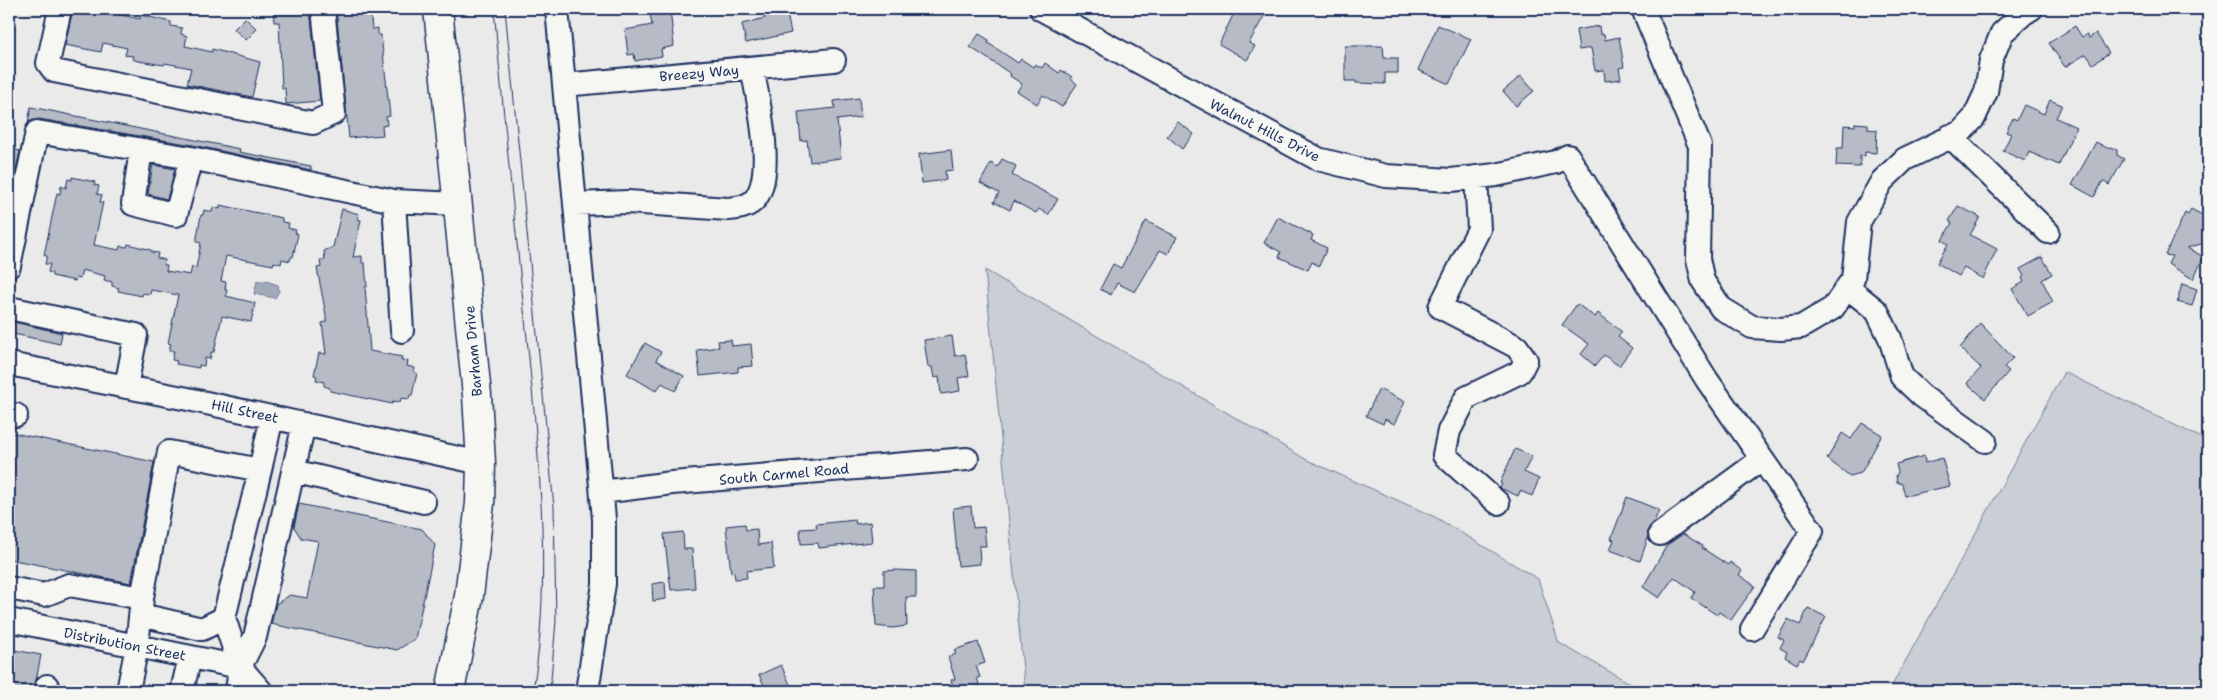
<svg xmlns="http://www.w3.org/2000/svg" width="2217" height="700" viewBox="0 0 2217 700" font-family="'Shantell Sans',sans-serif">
  <rect width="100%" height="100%" fill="#e9eae9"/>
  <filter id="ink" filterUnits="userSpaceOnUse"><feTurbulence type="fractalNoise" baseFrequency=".02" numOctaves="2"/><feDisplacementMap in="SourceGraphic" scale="10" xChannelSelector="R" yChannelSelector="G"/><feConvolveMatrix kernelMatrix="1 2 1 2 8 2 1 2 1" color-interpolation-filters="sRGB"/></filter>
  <g filter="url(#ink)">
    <path fill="#caced5" stroke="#727e9a" d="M985,270L1307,460L1435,517L1538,579L1559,643L1644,691H1025Z
      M2064,372L2208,441V691H1889Z"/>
    <path fill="#a2aaba" stroke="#6c7995" d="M257,281H266L278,285L279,291L275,298L254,294Z"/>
    <path fill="#b6bbc6" stroke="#1b2f5e" d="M73,9H113L112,13L140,19L141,15L171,22V26L182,28L181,34L187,36L185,46L212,52V49L260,62L252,97L187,84L191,68L165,63L164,65L138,61L132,59L133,56L125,55L127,48L103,43L101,52L65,45Z
      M273,9H310L320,101L286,104L285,88H282L279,22H274Z
      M336,9H370L372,29L378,28V35H381L390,116L386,117L387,125L382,126L383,135L349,138Z
      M649,9H670L674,46L661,49L662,56L635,61L634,54L628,55L625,30L652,25Z
      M763,9H786L791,33L746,43L742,24L765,18Z
      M1236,9H1268L1249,43L1255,46L1247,60L1219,44Z
      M245,18L257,29L246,40L234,29Z
      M1438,25L1471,39L1449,84L1418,70Z
      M1599,26L1600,34H1604L1605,40L1619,37L1624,67L1619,68L1621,79L1605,81L1604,70L1595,71L1591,48L1579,50L1576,30Z
      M2075,26L2082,37L2087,34L2089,38L2096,33L2109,53L2093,64L2086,54L2065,67L2049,43Z
      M979,34L989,40L988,43L1018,63L1021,59L1033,67L1035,64L1042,68L1045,63L1059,73L1061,70L1072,77L1071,79L1077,84L1062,107L1043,95L1037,104L1017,91L1022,84L1010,76L1011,74L970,47Z
      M1345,46H1383L1384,58H1398V73H1385V84L1356,83V81H1345Z
      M1521,76L1534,91L1516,106L1503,91Z
      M859,98L861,117L837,120L841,158L810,162L807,140L801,141L798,112L835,108L834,101Z
      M2050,100L2062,105L2056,118L2076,127L2059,165L2029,152L2025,161L2003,151L2011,134L2006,132L2013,118L2017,120L2024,105L2044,114Z
      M31,107L240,149L239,152L311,166V170L193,145L39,119L28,122Z
      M1178,122L1194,134L1182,149L1167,136Z
      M1855,123L1868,124V129L1877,130L1876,153L1865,152V156H1860V167L1836,166L1837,148H1843L1844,125L1855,126Z
      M2096,142L2107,148L2111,147L2117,150V155L2124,159L2109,185L2103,181L2094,197L2072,185Z
      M9,148L20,151L12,188H9Z
      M951,150L953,170L945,171L946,180L922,183L919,154Z
      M1002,159L1016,166L1012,175L1058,199L1048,215L1039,209L1036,213L1014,201L1010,210L994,202L999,193L980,183L991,163L998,167Z
      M153,165L175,169L167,199L148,194Z
      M72,177L95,182L94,185L99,186L97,194L102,195L100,202H103L94,245L119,250L120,246L127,247L128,244L151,250V252L158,253L157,258L165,260L164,265H167L166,271L190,275L192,267L196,268L201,243L197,242V237L201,215H203L204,210L212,212L213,207L220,209V205L282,218V222L289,223L288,228L296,230L295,233L298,234L293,257H291L290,261L282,259L281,264L274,262L273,265L226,256L221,281L226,282L225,290H227L226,296L255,303L251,322L222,316L214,352H211L210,359L205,358L204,366L199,365V368L176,364L177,361L172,360L174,351H169L171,344L168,343L178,295L151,290L150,294L143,293L142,296L118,291L119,288L112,286V282L104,280L105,276L82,270L80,279L76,278L75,281L52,276V273L48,272L50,264H45L47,256L44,255L57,193L60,194L61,186L66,188L68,179L72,180Z
      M1958,206L1980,217L1970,235L1997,249L1983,279L1964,268L1959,276L1937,263L1948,244L1942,240L1952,223L1949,221Z
      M342,209L359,214L358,219L361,220L353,257L362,256V263H365L367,287H365L370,351L402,357L401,360L408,361L407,366L415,368L414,372L417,373L412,395H410L409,399L401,398L400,402L393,401L392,404L330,391V388L324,386V382L316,380L317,376L314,375L319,353L326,354L322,323L326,322V315L317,268L321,267L320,260H325L324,251L333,247Z
      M2191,209L2208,218V242L2187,248L2204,257L2193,279L2168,264L2172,256L2165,255L2185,213L2188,215Z
      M1278,217L1313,235L1311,240L1327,248L1319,266L1312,262L1308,270L1279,257L1281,252L1264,243Z
      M1146,221L1177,237L1168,254L1160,250L1135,292L1117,283L1111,295L1100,289L1113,264L1121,268Z
      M2042,257L2052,274L2042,280L2053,302L2028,316L2012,289L2024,282L2022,278L2024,276L2020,269Z
      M2182,284L2197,289L2192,306L2177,302Z
      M1577,304L1595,317L1598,313L1622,332L1618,337L1632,348L1619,366L1604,355L1595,366L1581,354L1589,344L1562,325Z
      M9,321L62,333L60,344L9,333Z
      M1980,323L2013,358L2004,367L2009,371L1985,399L1967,383L1981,368L1960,348Z
      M952,336L955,356L965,354L969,376L958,378L960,391L941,394L939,377L934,378L932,367H928L924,340Z
      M731,340L732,346L751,344L753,366L738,367V372L700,376L697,350L719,347L718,341Z
      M645,343L661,352L656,360L684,376L675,391L662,383L656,391L627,374Z
      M1379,389L1405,402L1394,424L1385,419L1383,424L1366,416Z
      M1862,423L1882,435L1861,473L1850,476L1827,459L1842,433L1851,439Z
      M9,432L154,462L131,583L9,559Z
      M1515,449L1532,456L1524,472L1539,479L1532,496L1520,491L1518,496L1500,488L1502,484L1500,483Z
      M1924,456L1925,463L1942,458L1950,486L1905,496L1902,484L1897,482L1896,476L1898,472L1896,464Z
      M1627,497L1659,510L1654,522L1648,529V538L1640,561L1610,550L1614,540L1611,539Z
      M299,504L422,529L435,545L415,639L397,650L271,624L276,604L290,595L307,598L318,541L301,538L294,527Z
      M971,506L973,528L984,527L986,546H979L980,564L958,566L953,508Z
      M855,520L856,524L870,522L872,542L819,548L818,543L801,544L800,529L817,528L816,524Z
      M745,524L746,530L757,529L758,545L771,543L774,568L746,571L747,578L735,579L734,572L731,573L726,526Z
      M683,532L684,549H692L695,588L671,590L664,534Z
      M1683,534L1703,546L1702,548L1728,565L1730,562L1742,571L1739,575L1755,586L1731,620L1719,612L1717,615L1691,598L1695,592L1674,577L1659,598L1643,587L1667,545Z
      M895,570L916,571V597H906L907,626L892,628L876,626L874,586H884V571Z
      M665,582L666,599L653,601L652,584Z
      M1808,608L1826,617L1803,661L1800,659L1797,664L1785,657L1787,652L1780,648L1784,640L1778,637L1788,619L1800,625Z
      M978,642L985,663L976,666L980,677L977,678L981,691H954L951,680L955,679L948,657L956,654L954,650Z
      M9,649L41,655L34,691H9Z
      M781,665L793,691H767L759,675Z"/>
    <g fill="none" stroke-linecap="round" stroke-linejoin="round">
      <g stroke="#1b2f5e" stroke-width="26">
        <path id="minor" d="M60,9L48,63L54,71L313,123L334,113L323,9
          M557,9L604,519V584L587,691
          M1041,9L1318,159L1386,176L1451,180L1496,175L1556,162L1568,156L1707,380L1812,531L1752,629
          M1643,9L1700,146L1698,259L1703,281L1721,308L1752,327L1781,329L1801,327L1833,308L1853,279L1859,222L1882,181L1905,159L1961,132L1974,118L1986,92L1991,60L2002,33L2023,14L2031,9
          M564,85L834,60
          M1950,136L2048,232
          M141,150L133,204L176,215L191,158
          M1476,177L1479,229L1440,307L1517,347L1526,360L1520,372L1466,398L1449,431L1444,455L1498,503
          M394,201L402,331
          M575,204L628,202L728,209C739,208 749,207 756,198C775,171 758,99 752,68
          M9,266L37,132L191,158L394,201L458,204
          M1847,287L1877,311L1890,338L1902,377L1922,396L1985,441
          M9,308L136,335L126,387
          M9,364L188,399L481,463
          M9,414L16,415
          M260,470L224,618L240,667L261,691
          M293,471L424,502
          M602,492L672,483L967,459
          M1660,534L1762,459
          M9,588L44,595L69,585L142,598L137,646L128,691
          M142,598L169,452L260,470L272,417
          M141,615L202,629L224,618
          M9,620L240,667
          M47,691V686
          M182,691L190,657
          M237,691L240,667L255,637L304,424"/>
      </g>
      <g stroke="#1b2f5e" stroke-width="31">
        <path id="major" d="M438,9L477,395L481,463L480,503L469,596L450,691"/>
      </g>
      <use href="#minor" stroke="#f6f6f2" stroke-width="22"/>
      <use href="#major" stroke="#f6f6f2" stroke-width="28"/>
      <path stroke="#1b2f5e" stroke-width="1" d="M494,9C504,122 516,235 528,348C539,462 552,577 533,691
        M505,9L554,507L556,621L550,691"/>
    </g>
  </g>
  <g text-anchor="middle" stroke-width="5" stroke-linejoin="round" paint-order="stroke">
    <g font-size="14" fill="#1b2f5e" stroke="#f6f6f2">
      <text transform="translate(699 73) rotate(-5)" y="5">Breezy Way</text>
      <text transform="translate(1265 130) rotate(27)" y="5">Walnut Hills Drive</text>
      <text transform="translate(473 351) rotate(-95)" y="5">Barham Drive</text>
      <text transform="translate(245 411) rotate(12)" y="5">Hill Street</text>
      <text transform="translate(784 474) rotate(-5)" y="5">South Carmel Road</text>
      <text transform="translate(125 644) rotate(11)" y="5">Distribution Street</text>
    </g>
  </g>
  <rect width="2217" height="700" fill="none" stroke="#f6f6f2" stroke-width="30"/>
  <rect x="15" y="15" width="2187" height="670" fill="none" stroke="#1b2f5e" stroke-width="2" filter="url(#ink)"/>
</svg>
